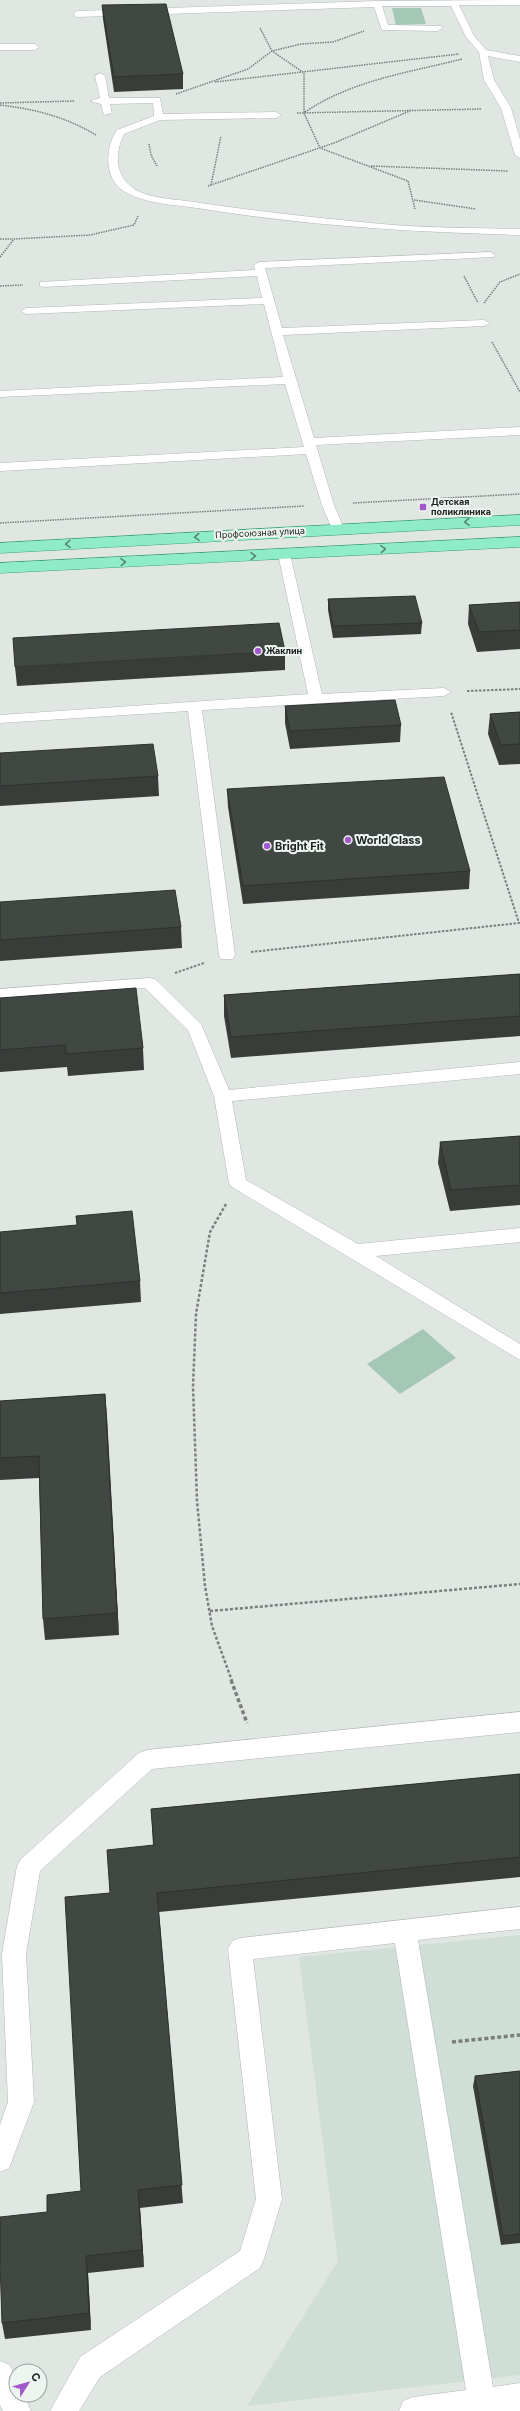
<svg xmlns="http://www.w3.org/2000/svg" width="520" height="2411" viewBox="0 0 520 2411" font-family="Inter,sans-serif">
  <rect width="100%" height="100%" fill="#e0e7e3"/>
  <path fill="#cfded6" d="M520,1935V2375L247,2406L338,2261L299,1957Z"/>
  <path fill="#a5c8b6" d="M392,8H421L426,24L396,25Z
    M423,1329L456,1358L400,1394L367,1364Z"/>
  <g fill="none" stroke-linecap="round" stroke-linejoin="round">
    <g stroke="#b1b8b4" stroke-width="1">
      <path id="service" d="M520,0V5H459L474,36L486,50L520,56V62L488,56L494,80L511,108L520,139V158L515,155L501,108L484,80L479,52L466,37L451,6H382L388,25L441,26L442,28L438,31L382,30L374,7L77,17L73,14L77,11L377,1Z
        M0,44H35L39,47L35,50H0Z
        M100,73L105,76L109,98H160L163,114L276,112L281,115L276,118L160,120L124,134C115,152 114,175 133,188C148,199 176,199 194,202C260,212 327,219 393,225C435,228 478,228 520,229V235C414,232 309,226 204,209C180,205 150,205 127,193C104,182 104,149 117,130L154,116L153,103L110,104L112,113L104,115L101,104L90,101L100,98L95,76Z
        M490,252L495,255L494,257L265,268L282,328L484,320L490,323L484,326L283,335L314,438L520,427V435L316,445L334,505L344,529L342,532H334L332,529L322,505L306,454L0,471V463L304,447L285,384L0,397V391L283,377L264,304L26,314L21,311L26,308L262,298L257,276L44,287L40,286V282L255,270L254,265L259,262Z
        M284,550L290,554L322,694L444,688L451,692L444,696L202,710L235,955L233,959H221L219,955L188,711L0,723V715L308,694L278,554Z
        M149,978L155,979L201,1024L229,1090L520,1062V1074L232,1101L246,1180L358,1244L520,1228V1242L376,1256L520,1344V1360L232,1187L229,1183L214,1096L188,1030L145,988L0,999V989Z
        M520,1712V1732L152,1769L40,1871L26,1954L34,2102L9,2168L0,2172V2125L8,2102L2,1954L17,1866L21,1859L139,1753L147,1750Z
        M520,1907V1929L418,1940L493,2387L520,2383V2411H399L403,2401L413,2397L466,2390L395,1943L253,1959L282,2199L264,2259L260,2268L100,2377L79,2411H50L80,2357L240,2251L256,2199L228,1949L232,1941L240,1938Z
        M0,2361L10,2365L16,2379V2395H24L31,2411H3L0,2405Z"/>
    </g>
    <g stroke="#379e76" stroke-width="1">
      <path id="primary" d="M520,515V525L0,553V543Z
        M520,537V547L0,573V563Z"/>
    </g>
    <path stroke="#7a7f7c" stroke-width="1.5" stroke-dasharray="1.5 1" stroke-linecap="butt" d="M260,28L272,51L304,73V113L320,148L408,181L415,209
      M215,82L459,54
      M176,94L248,69L272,51L301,44L333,42L364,31
      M0,103L75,101
      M0,105C35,109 66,117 96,135
      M305,112C353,80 407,73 462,59
      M297,113L482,109
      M149,144L151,155L157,166
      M371,166L508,171
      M211,185L221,136
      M208,186L334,143L412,110
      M414,200L476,209
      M0,239H13
      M0,257L14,239L90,235L134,225L138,216
      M464,276L478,303
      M0,286L23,285
      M484,303L500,282L520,274
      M492,342L520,392
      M353,503L520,494
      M0,523L304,506"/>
    <path stroke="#7a7f7c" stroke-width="2" stroke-dasharray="2.5 1.5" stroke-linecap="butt" d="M467,691L520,689
      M251,952L519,923L451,712
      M175,973L204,963"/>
    <path stroke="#7a7f7c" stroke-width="2.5" stroke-dasharray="3 2" stroke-linecap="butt" d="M226,1204L210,1232L196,1314L193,1386L197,1501L205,1586L212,1626L232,1681
      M210,1611L520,1584"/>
    <path stroke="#7a7f7c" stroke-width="3.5" stroke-dasharray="4 2.5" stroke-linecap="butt" d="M231,1680L247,1723
      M452,2042L520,2035"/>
    <use href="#service" fill="#fff" fill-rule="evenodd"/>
    <use href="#primary" fill="#8eedc8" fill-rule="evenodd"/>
  </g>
  <path fill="#383d3a" d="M102,5L183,74V89L114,92L103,19Z
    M328,599L422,623L421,634L333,638L328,610Z
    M520,602V649L477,652L468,624L469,605Z
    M285,651V670L17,686L15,667Z
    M285,706L401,725L400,742L290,749L285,723Z
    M520,712V764L499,765L488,734L490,714Z
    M0,753L158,776L159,796L0,806Z
    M227,789L470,871L469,889L243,904L228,807Z
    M0,902L181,927L182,948L0,961Z
    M520,974V1036L231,1058L224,1016V995Z
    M0,998L143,1048L144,1070L68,1076L67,1067L0,1072Z
    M520,1136V1205L450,1211L438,1163L440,1142Z
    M0,1232L140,1281L141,1302L0,1314Z
    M105,1394L119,1635L45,1640L43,1619L39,1478L0,1480V1401Z
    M520,1774V1877L159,1912L183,2203L140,2208L144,2267L88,2273L91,2330L5,2339L2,2323L47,2212L81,2191L110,1893L153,1845L151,1809Z
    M520,2071V2243L501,2245L473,2086L475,2076Z"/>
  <path fill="#2e322f" d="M105,1394L107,1416L119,1635L117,1613Z
    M138,2190L140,2208L144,2267L142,2250Z
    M86,2256L88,2273L91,2330L89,2313Z"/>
  <path fill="#414743" stroke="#2e322f" d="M166,4L183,74L114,77L102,5Z
    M415,596L422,623L333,626L328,599Z
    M520,602V630L479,632L469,605Z
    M279,623L285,651L15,667L13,638Z
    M395,700L401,725L290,731L285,706Z
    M520,712V744L501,745L490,714Z
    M153,744L158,776L0,786V753Z
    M444,777L470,871L243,886L227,789Z
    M175,890L181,927L0,940V902Z
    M520,974V1016L231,1037L224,995Z
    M136,988L143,1048L66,1054L65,1045L0,1050V998Z
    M520,1136V1185L451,1190L440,1142Z
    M132,1211L140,1281L0,1293V1232L77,1225L76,1216Z
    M105,1394L117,1613L43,1619L39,1456L0,1458V1401Z
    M520,1774V1857L157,1893L182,2185L138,2190L142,2250L86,2256L89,2313L2,2323L0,2262V2217L47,2212V2195L81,2191L65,1897L110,1893L107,1850L154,1845L151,1809Z
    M520,2071V2234L503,2236L475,2076Z"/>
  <defs><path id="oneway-chevron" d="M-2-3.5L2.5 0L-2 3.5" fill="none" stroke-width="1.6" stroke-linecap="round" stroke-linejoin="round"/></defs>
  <g stroke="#588875">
    <use href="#oneway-chevron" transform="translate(467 522) rotate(177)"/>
    <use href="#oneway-chevron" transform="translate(197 537) rotate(177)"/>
    <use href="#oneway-chevron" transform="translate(68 544) rotate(177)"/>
    <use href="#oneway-chevron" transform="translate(383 549) rotate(-3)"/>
    <use href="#oneway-chevron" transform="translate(253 556) rotate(-3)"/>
    <use href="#oneway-chevron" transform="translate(123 562) rotate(-3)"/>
  </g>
  <g fill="#a358cb" stroke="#edf5f0" stroke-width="1.5">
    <rect x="419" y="503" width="8" height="8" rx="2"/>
    <circle cx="258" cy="651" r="4"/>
    <circle cx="348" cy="840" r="4"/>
    <circle cx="267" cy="846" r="4"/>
  </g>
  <g text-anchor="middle" stroke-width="4" stroke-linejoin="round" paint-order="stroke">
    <g font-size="9" font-weight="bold" fill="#212322" stroke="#edf5f0" text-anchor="start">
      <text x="431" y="505">Детская<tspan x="431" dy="10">поликлиника</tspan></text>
      <text x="266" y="654">Жаклин</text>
    </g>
    <g font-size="9" fill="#212322" stroke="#edf5f0">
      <text transform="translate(260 533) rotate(-3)" y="3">Профсоюзная улица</text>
    </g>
    <g font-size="11" font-weight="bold" fill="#212322" stroke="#edf5f0" text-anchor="start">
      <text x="356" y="844">World Class</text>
      <text x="275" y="850">Bright Fit</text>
    </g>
  </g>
  <g transform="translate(28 2383) rotate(53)"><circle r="19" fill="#edf5f0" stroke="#9ba19e"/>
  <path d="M0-3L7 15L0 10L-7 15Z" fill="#a358cb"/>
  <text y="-6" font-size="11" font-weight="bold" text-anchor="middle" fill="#212322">С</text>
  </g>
</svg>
